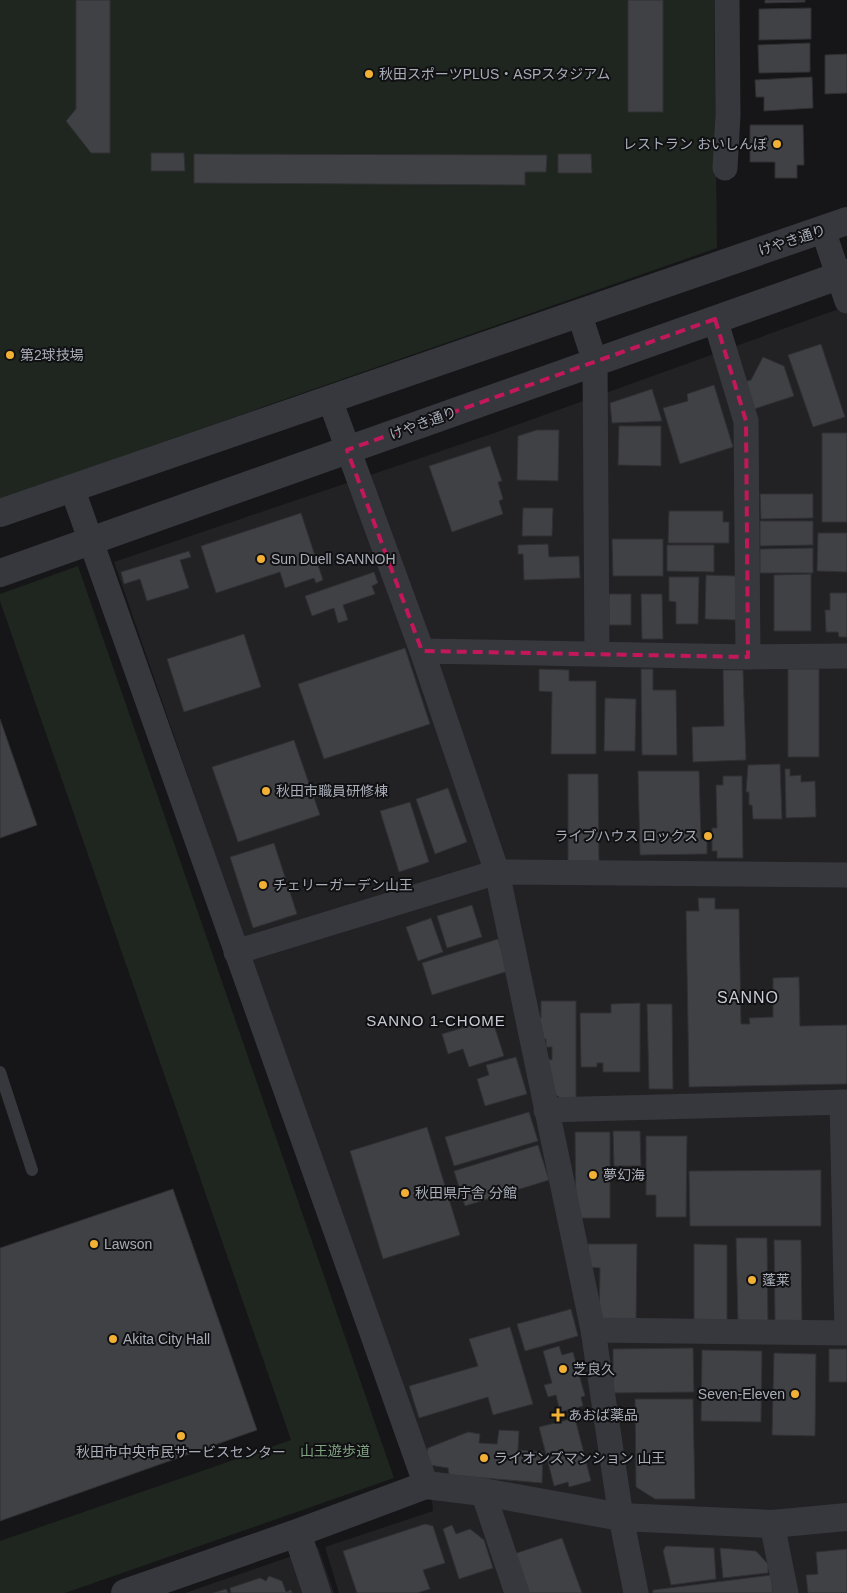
<svg xmlns="http://www.w3.org/2000/svg" width="847" height="1593" viewBox="0 0 847 1593" font-family="Arial,'Noto Sans JP',sans-serif">
  <rect width="100%" height="100%" fill="#161618"/>
  <path fill="#222225" d="M847,306V1593H339L325,1547L433,1511L429,1474L114,562L497,432Z
    M318,1547L334,1593H185Z"/>
  <path fill="#1e261f" d="M0,0H714L717,248L0,499Z
    M78,566L394,1478L65,1593H0V1541L291,1440L0,601V594Z"/>
  <path fill="#404145" stroke="#303034" d="M76,0H110V153H91L66,121L76,109Z
    M628,0H663V112H628Z
    M765,0H805V2L765,3Z
    M811,8V39L759,40V9Z
    M810,43V72L759,73L758,45Z
    M847,54V93L825,94V55Z
    M812,77L813,108L764,111V97H756L755,80Z
    M750,125H803L804,165H797V178H775V162H750Z
    M151,153H184L185,171H151Z
    M194,154L547,155L546,172H525V185L194,183Z
    M558,154H591L592,173H558Z
    M821,344L845,417L813,427L788,355Z
    M763,357L784,366L794,396L751,410L741,383L751,380Z
    M714,385L733,447L680,464L663,408L688,401L687,394Z
    M652,389L662,421L612,423L610,403Z
    M619,426H661V466L618,465Z
    M537,430H559L558,481L517,480L518,436Z
    M822,433H847V522H822Z
    M490,446L502,481L498,482L503,499L499,501L503,514L452,532L429,466Z
    M760,494H813V518L761,519Z
    M523,508H553L552,536H522Z
    M669,511H723V522H729V543H668Z
    M301,513L323,580L316,583L314,578L285,588L280,572L216,593L201,546Z
    M760,521H813V545L760,546Z
    M818,533H847V572L817,571Z
    M612,539H663V576H613Z
    M548,544L549,557L579,556L580,578L524,580L523,554H518V545Z
    M667,545H714V572L667,571Z
    M813,548V573H760V549Z
    M189,551L191,557L180,560L189,588L147,601L140,579L124,584L121,572Z
    M374,572L378,583L372,586L375,594L343,605L348,620L338,623L334,608L312,616L305,596Z
    M811,574V631H774V575Z
    M706,575L736,576V620L705,619Z
    M669,577H699L698,624H676V602L669,601Z
    M830,593H847V637H839L838,632H826L825,610H830Z
    M609,594H631V625H609Z
    M641,594H662L663,639H642Z
    M244,634L261,687L184,712L167,659Z
    M405,648L430,724L324,759L298,684Z
    M539,669L569,670V681H596V754H551L552,692L539,691Z
    M641,669H653V690H676L677,755H642Z
    M788,669H819V757H788Z
    M723,670H743L746,760L693,762L692,727L724,726Z
    M605,698L636,699L635,751H604Z
    M0,719L37,825L0,838Z
    M294,740L320,815L238,842L212,767Z
    M780,764L782,819H753L752,805H749V792H746L748,765Z
    M785,769H790V776L801,775V782L815,781L816,817L786,818Z
    M638,771H699L701,839H707V854L640,855Z
    M568,774H598L599,862H568Z
    M723,776H742L743,858H717V851H712V828H717L716,785H723Z
    M448,788L467,842L435,854L416,799Z
    M410,802L429,862L399,872L380,811Z
    M274,843L297,914L253,928L230,857Z
    M698,898H715V909H739L741,1024H750L749,1018L773,1017V978L799,977L800,1026L847,1025V1084L689,1087L686,911H699Z
    M472,905L482,937L447,948L437,916Z
    M431,918L443,952L418,961L406,927Z
    M498,939L508,971L432,995L422,963Z
    M541,1001H576V1098L562,1099L548,1090V1059L552,1060V1047H546V1039H536V1018H541Z
    M640,1003V1072H603V1063H597V1067H581L580,1013H611V1004Z
    M647,1004H672L673,1089H649Z
    M492,1019L504,1056L469,1067L463,1049L448,1054L442,1034Z
    M516,1057L527,1094L485,1106L477,1079L489,1075L486,1065Z
    M529,1112L538,1141L454,1166L445,1137Z
    M427,1127L460,1235L383,1259L350,1151Z
    M613,1131H640L641,1166H614Z
    M575,1132H610V1218H576Z
    M646,1136H687L686,1217H656V1195H646Z
    M538,1145L549,1180L465,1206L454,1171Z
    M821,1170V1226H690L689,1171Z
    M173,1189L257,1430L0,1521V1248Z
    M736,1238H767L768,1322L738,1323Z
    M774,1240H801L802,1323H775Z
    M588,1244H637L636,1323L599,1322L600,1268L588,1267Z
    M694,1244L727,1245V1322H694Z
    M571,1309L578,1336L525,1351L517,1324Z
    M510,1327L533,1404L493,1415L488,1397L419,1418L409,1386L478,1366L469,1339Z
    M559,1346L562,1355L573,1352L585,1396L581,1397L583,1406L560,1412L556,1395L548,1397L544,1385L552,1383L543,1351Z
    M693,1348L694,1392L613,1393V1349Z
    M829,1349H847V1382H829Z
    M702,1350L762,1351L761,1422L701,1421Z
    M774,1353L816,1354L815,1436L772,1435Z
    M635,1399H693L695,1499H655L636,1487Z
    M575,1418L591,1481L569,1487L568,1482L554,1486L539,1427Z
    M499,1430L519,1431L518,1450L543,1452L542,1483L449,1475L448,1468L423,1464L428,1448L468,1432L480,1434L479,1443L497,1444Z
    M425,1524L433,1526L445,1563L423,1570L430,1589L417,1593H357L343,1551Z
    M452,1525L456,1534L470,1529L484,1540L493,1568L459,1579L443,1529Z
    M562,1538L582,1593H524L511,1555Z
    M666,1546L714,1548L716,1579L671,1585L663,1551Z
    M720,1548L756,1551L768,1564V1573L723,1578Z
    M847,1549V1593H808L806,1575L818,1574L816,1552Z
    M771,1575L773,1593H653V1590Z
    M269,1576L282,1581L286,1592L291,1590L292,1593H231L230,1588L260,1578L266,1581Z
    M226,1589L228,1593H213Z"/>
  <g fill="none" stroke-linecap="round" stroke-linejoin="round">
    <path stroke="#37383d" stroke-width="12" d="M0,1072L32,1170"/>
    <path stroke="#37383d" stroke-width="25" d="M725,168L728,115L727,0
      M823,230L847,301
      M579,313L595,362L597,654
      M715,319L746,421L748,657
      M330,400L422,651L497,872L593,1330L621,1517L636,1593
      M72,488L426,1485
      M422,651L748,657L847,656
      M236,952L497,872L847,875
      M546,1110L847,1102
      M593,1330L847,1333L842,1102
      M483,1492L517,1593
      M772,1524L786,1593"/>
    <path stroke="#37383d" stroke-width="28" d="M0,513L847,221
      M0,573L847,273
      M297,1533L317,1593
      M125,1593L297,1533L426,1485L483,1492L621,1517L772,1524L847,1517"/>
  </g>
  <path fill="none" stroke="#c2185b" stroke-width="4" stroke-dasharray="10 6" stroke-linejoin="round" d="M715,319L746,421L748,657L422,651L347,450Z"/>
  <g fill="#f2b134" stroke="#111113" stroke-width="2">
    <circle cx="369" cy="74" r="5"/>
    <circle cx="777" cy="144" r="5"/>
    <circle cx="10" cy="355" r="5"/>
    <circle cx="261" cy="559" r="5"/>
    <circle cx="266" cy="791" r="5"/>
    <circle cx="708" cy="836" r="5"/>
    <circle cx="263" cy="885" r="5"/>
    <circle cx="593" cy="1175" r="5"/>
    <circle cx="405" cy="1193" r="5"/>
    <circle cx="94" cy="1244" r="5"/>
    <circle cx="752" cy="1280" r="5"/>
    <circle cx="113" cy="1339" r="5"/>
    <circle cx="563" cy="1369" r="5"/>
    <circle cx="795" cy="1394" r="5"/>
    <path d="M555.5 1407.5h5v5h5v5h-5v5h-5v-5h-5v-5h5z"/>
    <circle cx="181" cy="1436" r="5"/>
    <circle cx="484" cy="1458" r="5"/>
  </g>
  <g text-anchor="middle" stroke-width="4" stroke-linejoin="round" paint-order="stroke">
    <g font-size="14" fill="#a8adb8" stroke="#111113" text-anchor="start">
      <text x="379" y="79">秋田スポーツPLUS・ASPスタジアム</text>
      <text x="767" y="149" text-anchor="end">レストラン おいしんぼ</text>
      <text x="20" y="360">第2球技場</text>
      <text x="271" y="564">Sun Duell SANNOH</text>
      <text x="276" y="796">秋田市職員研修棟</text>
      <text x="698" y="841" text-anchor="end">ライブハウス ロックス</text>
      <text x="273" y="890">チェリーガーデン山王</text>
      <text x="603" y="1180">夢幻海</text>
      <text x="415" y="1198">秋田県庁舎 分館</text>
      <text x="104" y="1249">Lawson</text>
      <text x="762" y="1285">蓬莱</text>
      <text x="123" y="1344">Akita City Hall</text>
      <text x="573" y="1374">芝良久</text>
      <text x="785" y="1399" text-anchor="end">Seven-Eleven</text>
      <text x="568" y="1420">あおば薬品</text>
      <text x="181" y="1457" text-anchor="middle">秋田市中央市民サービスセンター</text>
      <text x="494" y="1463">ライオンズマンション 山王</text>
    </g>
    <g font-size="14" fill="#a8adb8" stroke="#111113">
      <text transform="translate(792 240) rotate(-18)" y="5">けやき通り</text>
      <text transform="translate(423 423) rotate(-20)" y="5">けやき通り</text>
    </g>
    <g font-size="14" fill="#7fa381" stroke="#111113">
      <text x="335" y="1456">山王遊歩道</text>
    </g>
    <g font-size="15" letter-spacing="1" fill="#c9ccd4" stroke="#111113">
      <text x="436" y="1026">SANNO 1-CHOME</text>
    </g>
    <g font-size="16" letter-spacing="1" fill="#c9ccd4" stroke="#111113">
      <text x="748" y="1003">SANNO</text>
    </g>
  </g>
</svg>
